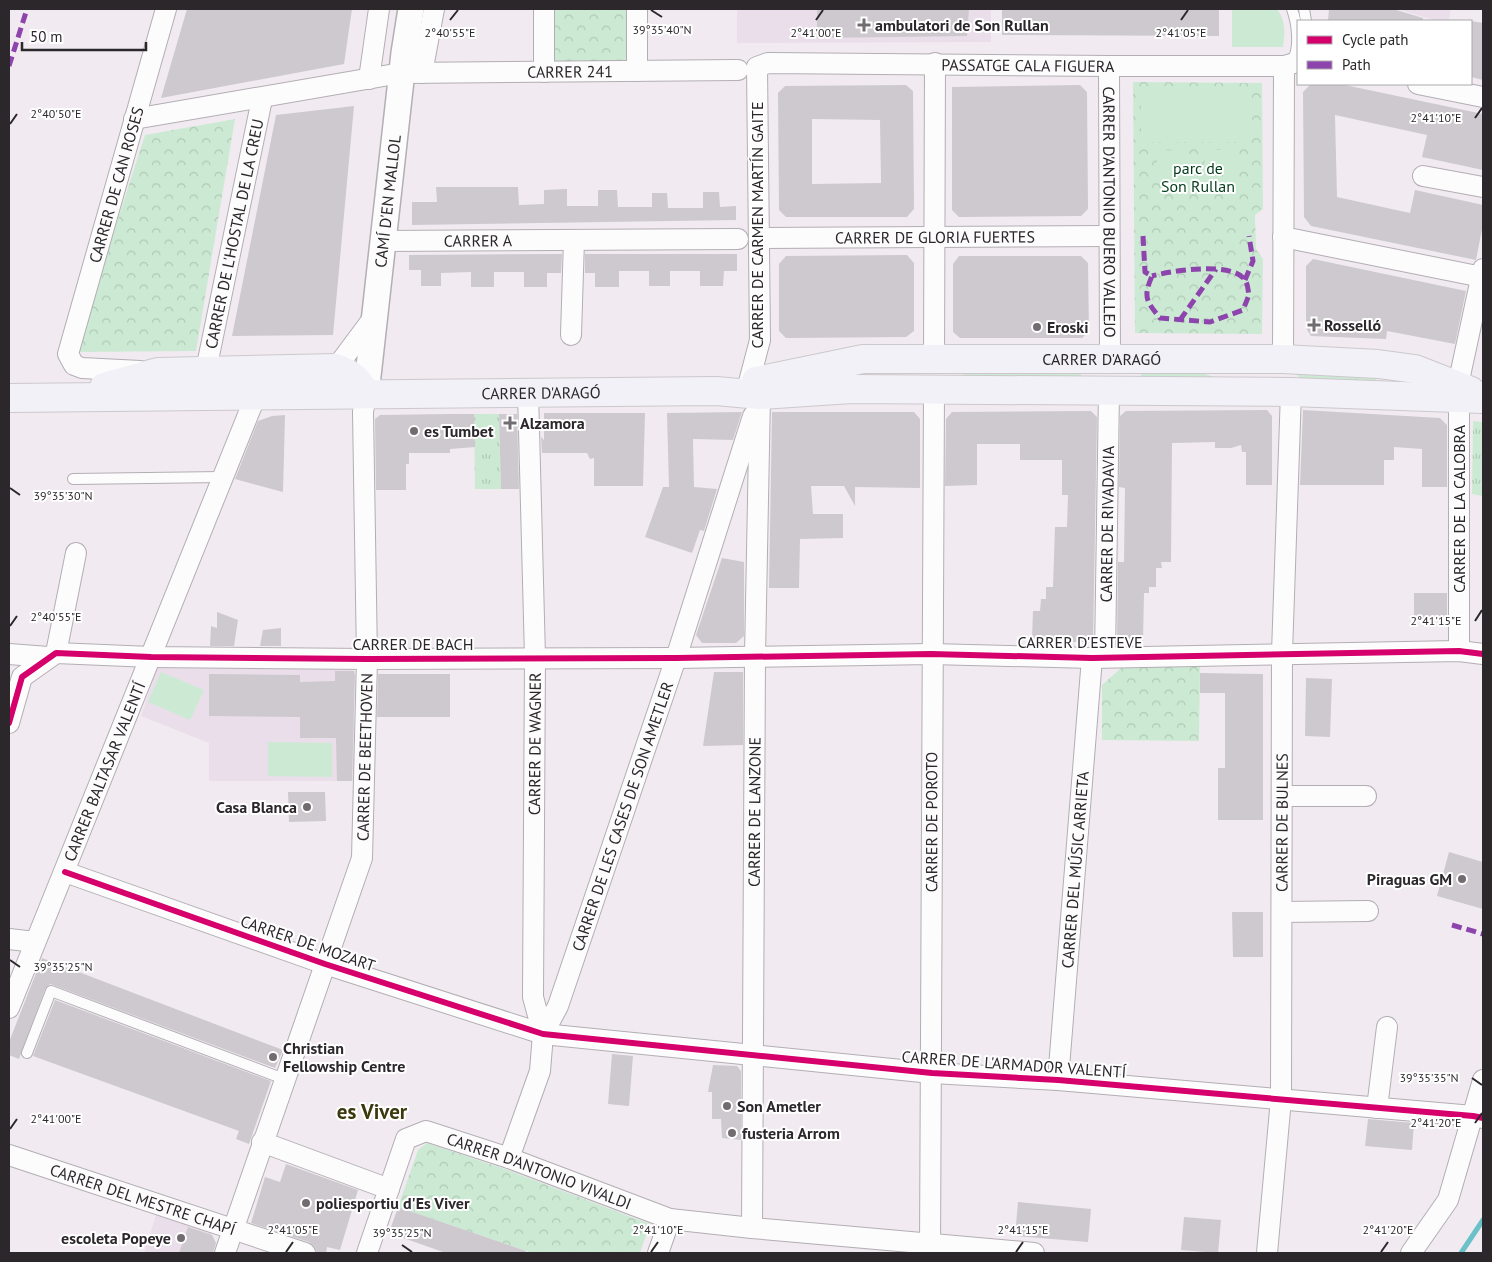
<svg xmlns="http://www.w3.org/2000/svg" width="1492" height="1262" viewBox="0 0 1492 1262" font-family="'PT Sans',sans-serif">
  <defs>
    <pattern id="grass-tufts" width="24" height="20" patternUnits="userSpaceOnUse" patternTransform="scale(1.25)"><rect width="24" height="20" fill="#ccead3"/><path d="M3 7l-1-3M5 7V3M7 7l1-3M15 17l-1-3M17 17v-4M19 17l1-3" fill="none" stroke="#afc9b5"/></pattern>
    <pattern id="park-crowns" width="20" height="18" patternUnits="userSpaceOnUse" patternTransform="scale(1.25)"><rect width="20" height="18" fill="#ccead3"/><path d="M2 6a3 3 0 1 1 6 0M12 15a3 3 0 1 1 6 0" fill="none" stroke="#afc9b5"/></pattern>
  </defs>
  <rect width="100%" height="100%" fill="#f1ebf1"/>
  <path fill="#eadeea" d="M737,9H991V42L737,43Z
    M1397,9H1451L1449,21H1437Z
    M157,668H353L355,781H209V743L141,716Z
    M156,1215L211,1233L216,1243L213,1253H144Z"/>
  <path fill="url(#grass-tufts)" d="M1081,369V379L963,380V370Z
    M1188,369L1218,378L1141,379V370Z
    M1297,371L1378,377L1375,381L1300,378L1296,374Z
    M474,414H499L501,489H475Z
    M1473,421L1483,422V496L1472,494Z"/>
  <path fill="url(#park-crowns)" d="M544,9H637V71L544,72Z
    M1133,82L1262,83L1263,209L1255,215L1256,249L1263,259L1262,334L1135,333Z
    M235,119L196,351L75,352L145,135Z
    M1200,666L1199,741L1102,740V685L1121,668Z
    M427,1143L505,1169L650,1224L640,1253H532L398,1207L418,1150Z"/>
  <path fill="#ccead3" d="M1232,9H1277C1286,21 1285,33 1283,47H1232Z
    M1141,86L1252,87V142H1141Z
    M1157,150L1186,151V179L1157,178Z
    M1205,150H1238L1239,175H1205Z
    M161,672L204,690L190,720L148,702Z
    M268,742L332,743V777L268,776Z"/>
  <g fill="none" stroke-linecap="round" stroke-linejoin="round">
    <path stroke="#6bc1c8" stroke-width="5" d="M1461,1253L1483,1220"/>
  </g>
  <path fill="#cdc9ce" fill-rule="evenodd" d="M187,9H352L344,64L161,98Z
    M817,9H969L967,36L817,38Z
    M1002,9H1219V36L1002,35Z
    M1329,9H1393L1423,18V21H1328Z
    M1471,21L1483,23V80L1471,77Z
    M1311,84H1340L1483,114V170L1422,157L1427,135L1335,115L1337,197L1410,213L1415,190L1483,205V224L1476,260L1311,226L1304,217L1303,92Z
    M906,85L913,91L914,209L907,217H786L779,210L778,93L785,86ZM812,119L880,120L881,183L812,184Z
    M1080,85L1087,92L1088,209L1081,216L959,217L952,210V87Z
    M354,106L333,335L232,336L276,115Z
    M436,187H518L519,205L544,204V190L567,189V206H598V190H617L618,207H652V193H667L668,208H703V192H719L720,207L736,206V220L412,225V202H437Z
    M562,254L561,273H547V287H524V272H494V287H471V272L441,273V286H421V270H409V255Z
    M585,254H737V271H724L723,286H700V271H670V286H649V271H619V287H595V273H585Z
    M907,255L914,263V331L906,337L786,338L779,331V264L786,256Z
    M959,256H1081L1088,263L1089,331L1082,338H960L953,332V264Z
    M1313,259L1466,291L1455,344L1387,331L1386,339L1311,336L1306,328V266Z
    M1267,410L1272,416V485H1246V452H1242L1241,445L1231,448H1215V442L1172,443L1171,562H1161L1162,568H1156V587H1149V593H1144L1143,641H1117L1118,562H1124L1125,488L1119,487L1120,416L1126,411Z
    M1303,410L1440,418L1447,425V487H1422V449L1394,447V460H1384V485H1300Z
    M1091,411L1097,417L1093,642H1063V638H1032L1033,611H1040L1041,599H1046V587H1053L1055,527H1067L1068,495H1062V460H1020V444H977V485L945,486L946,419L952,412Z
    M742,412L733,440L693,439L694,487L717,489L704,531L700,530L692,553L645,537L663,487H669L667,413Z
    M772,412H914L920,419V488L855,487V506L844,486H811L813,514H843V538L800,539L799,588H769Z
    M544,413H645L643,486H594V458L590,459L587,453H542L541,437L544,440Z
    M450,414H474L475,447L450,449V453H409V464H406V490H376L375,419L380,415Z
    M499,414H517L519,489H501Z
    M285,415L283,492L235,479L258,421L272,416Z
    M722,558L744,562V636L736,643H702L696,635Z
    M1414,593H1447V618H1414Z
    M217,612L238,620L234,646H210L211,626L217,628Z
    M281,628V646H260L263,630Z
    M335,671H354L355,675L352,781H337L336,738H300V717L209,716V674L300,675V682L335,681Z
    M714,672H743V745L703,746Z
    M1200,673L1263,674V820H1218V768H1225V693H1200Z
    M378,674H450V717H377Z
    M1306,678L1332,679L1330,737L1305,736Z
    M288,792H325L326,821L289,822Z
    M1449,852L1483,862V909L1437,896Z
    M1232,912H1263V957H1233Z
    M42,958L283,1050L275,1068L50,984L45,989L19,1059L9,1055V1042Z
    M55,1000L271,1081L249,1144L236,1139L239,1131L33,1056Z
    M612,1054L633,1056L629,1106L608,1104Z
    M713,1065L737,1066L741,1071V1140L722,1138L721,1119H712V1092H708Z
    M1368,1119L1414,1123L1412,1150L1365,1146Z
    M286,1164L358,1190L340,1250L327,1247L326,1253H317L314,1246L309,1242L251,1223L265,1177L280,1182Z
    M1018,1202L1091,1209L1088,1242L1015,1236Z
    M398,1207L526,1251L525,1253H446L389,1233Z
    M1184,1217L1221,1220L1218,1253L1181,1250Z
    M188,1227L212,1235L216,1243L213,1253H179Z"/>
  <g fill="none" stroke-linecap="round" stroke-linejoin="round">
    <g stroke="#b3aeb3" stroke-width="12">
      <path id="service" d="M1304,9L1306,21
        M1291,62C1301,50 1297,23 1292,9
        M73,479L222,477
        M27,1053L51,991L284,1079"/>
    </g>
    <g stroke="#b3aeb3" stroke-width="22">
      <g id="minor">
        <path d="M544,9V72"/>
        <path d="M637,9V71"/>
        <path id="s1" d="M1109,66L1110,359"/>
        <path d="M422,73L434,9"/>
        <path d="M369,79L379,9"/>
        <path d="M1418,84L1483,97"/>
        <path id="s2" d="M134,119L401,73L738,70"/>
        <path d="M1423,176L1483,187"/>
        <path d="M1283,237L1482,277"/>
        <path id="s3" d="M760,238L1109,236"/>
        <path id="s4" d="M382,241L738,239"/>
        <path d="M571,335L574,240"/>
        <path d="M1283,359L1284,66"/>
        <path d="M934,360L935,63"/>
        <path d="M336,368L374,317"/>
        <path id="s5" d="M206,370L262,99"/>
        <path id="s6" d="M140,371L82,368L74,365L68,354L166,9"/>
        <path id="s7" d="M749,382L760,340L757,67L768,63L1109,66H1284L1298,62"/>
        <path d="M1458,385L1483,269"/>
        <path d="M1459,398V651"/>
        <path d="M56,653L76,553"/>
        <path d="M9,654L48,657"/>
        <path id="s8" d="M1105,656L1109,391"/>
        <path d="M9,723L22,677L56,653L151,657L367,659L676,658L931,654L1092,658L1459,651L1483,654"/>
        <path d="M1282,796H1366"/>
        <path d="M65,872L325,964L543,1034L932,1073L1058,1080L1473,1116L1483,1118"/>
        <path d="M1282,912L1368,911"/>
        <path d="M9,939L35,942"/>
        <path id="s9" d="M9,1008L256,395"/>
        <path id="s10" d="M543,1034L558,1006L676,658L753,416"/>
        <path id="s11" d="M1058,1080L1092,658"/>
        <path d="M1377,1108L1387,1027"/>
        <path d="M262,1142L389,1189"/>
        <path id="s12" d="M9,1155L305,1253"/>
        <path id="s13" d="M509,1158L540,1071L543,1034L533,997L535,657L528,392"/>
        <path id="s14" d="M752,1228L755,656L760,395"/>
        <path id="s15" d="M225,1253L362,858L367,659L363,412L366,394"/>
        <path id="s16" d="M367,1253L406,1139L426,1131L509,1158L670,1219L752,1228L1034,1253"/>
        <path d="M658,1253L670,1219"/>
        <path id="s17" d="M930,1253C932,966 930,678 934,390"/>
        <path id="s18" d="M1267,1253L1281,1099L1282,653L1291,392"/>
        <path d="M1411,1253L1448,1200L1483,1080"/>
      </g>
    </g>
    <g stroke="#b3aeb3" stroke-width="28">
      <g id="tertiary">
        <path id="s19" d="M366,394L404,53L411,9"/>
      </g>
    </g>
    <g stroke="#ccc8cc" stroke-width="30">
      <g id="primary">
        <path id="s20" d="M756,381L863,359H1283L1378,364L1415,369L1471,391"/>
        <path d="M104,387L158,372L336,368C352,374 358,379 366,394"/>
        <path id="s21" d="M9,398L716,391L760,395L852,389L1291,392L1483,399"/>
      </g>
    </g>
    <use href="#service" stroke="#fdfcfd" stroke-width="10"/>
    <use href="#minor" stroke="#fdfcfd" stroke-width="20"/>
    <use href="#tertiary" stroke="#fdfcfd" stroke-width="25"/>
    <use href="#primary" stroke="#f2f1f7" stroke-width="28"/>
    <path stroke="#8e44ad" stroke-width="5" stroke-dasharray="10 5" stroke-linecap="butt" d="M9,66L27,9
      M1143,236L1145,272L1152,276C1143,297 1146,301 1160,318L1210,322L1243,310L1249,295C1248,291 1248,284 1245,280C1233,261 1170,271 1152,276
      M1245,280L1253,261L1249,236
      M1180,320L1216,269
      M1452,925L1483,934"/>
    <g stroke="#fff" stroke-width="9">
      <path id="cycleway" d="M9,723L22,677L56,653L151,657L367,659L676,658L931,654L1092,658L1459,651L1483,654
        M65,872L325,964L543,1034L932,1073L1058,1080L1473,1116L1483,1118"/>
    </g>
    <use href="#cycleway" stroke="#d6006c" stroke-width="6"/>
  </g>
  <path fill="none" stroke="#2b272b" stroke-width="2" d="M651,10L662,17M450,20L458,10M816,20L823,10M1181,20L1188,10M1475,118L1482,108M10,124L17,114M10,488L20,495M1475,621L1482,610M10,626L17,616M10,960L20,967M1472,1078L1482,1085M1475,1123L1482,1113M10,1129L17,1119M402,1245L412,1252M286,1252L293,1242M651,1252L658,1242M1016,1252L1023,1242M1381,1252L1388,1242"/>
  <g fill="#706c70" stroke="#fff" stroke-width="2">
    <path d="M861.5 17.5h5v5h5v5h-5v5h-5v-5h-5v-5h5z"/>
    <path d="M1311.5 317.5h5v5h5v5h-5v5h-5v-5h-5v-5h5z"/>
    <circle cx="1037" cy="327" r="5"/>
    <path d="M507.5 415.5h5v5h5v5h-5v5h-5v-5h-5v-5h5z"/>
    <circle cx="414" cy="431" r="5"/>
    <circle cx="307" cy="807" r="5"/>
    <circle cx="1462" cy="879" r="5"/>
    <circle cx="273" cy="1057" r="5"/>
    <circle cx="727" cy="1106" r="5"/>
    <circle cx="732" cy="1133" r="5"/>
    <circle cx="306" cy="1203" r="5"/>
    <circle cx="181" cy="1238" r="5"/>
  </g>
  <g text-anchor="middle" stroke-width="4" stroke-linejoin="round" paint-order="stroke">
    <g font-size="16" font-weight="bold" fill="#2b272b" stroke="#fff" text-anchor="start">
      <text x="875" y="31">ambulatori de Son Rullan</text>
      <text x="1324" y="331">Rosselló</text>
      <text x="1047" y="333">Eroski</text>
      <text x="520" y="429">Alzamora</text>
      <text x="424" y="437">es Tumbet</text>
      <text x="297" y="813" text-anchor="end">Casa Blanca</text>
      <text x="1452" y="885" text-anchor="end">Piraguas GM</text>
      <text x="283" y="1054">Christian<tspan x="283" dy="18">Fellowship Centre</tspan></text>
      <text x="737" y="1112">Son Ametler</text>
      <text x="742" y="1139">fusteria Arrom</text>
      <text x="316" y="1209">poliesportiu d'Es Viver</text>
      <text x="171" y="1244" text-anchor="end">escoleta Popeye</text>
    </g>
    <g font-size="16" fill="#2b272b" stroke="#fff">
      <text dy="6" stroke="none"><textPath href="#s7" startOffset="588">PASSATGE CALA FIGUERA</textPath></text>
      <text dy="6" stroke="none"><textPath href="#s2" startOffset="440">CARRER 241</textPath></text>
      <text dy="6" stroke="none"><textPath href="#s6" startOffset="255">CARRER DE CAN ROSES</textPath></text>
      <text dy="6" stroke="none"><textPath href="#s19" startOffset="194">CAMÍ D'EN MALLOL</textPath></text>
      <text dy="6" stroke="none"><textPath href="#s1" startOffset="146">CARRER D'ANTONIO BUERO VALLEJO</textPath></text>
      <text transform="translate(757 225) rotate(-90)" y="6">CARRER DE CARMEN MARTÍN GAITE</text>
      <text dy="6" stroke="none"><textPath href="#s5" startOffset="139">CARRER DE L'HOSTAL DE LA CREU</textPath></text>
      <text dy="6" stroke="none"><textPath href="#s3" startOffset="175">CARRER DE GLORIA FUERTES</textPath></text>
      <text dy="6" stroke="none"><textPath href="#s4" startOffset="96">CARRER A</textPath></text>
      <text dy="6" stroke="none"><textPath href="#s20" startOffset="348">CARRER D'ARAGÓ</textPath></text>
      <text dy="6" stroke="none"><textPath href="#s21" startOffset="532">CARRER D'ARAGÓ</textPath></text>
      <text transform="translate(1459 509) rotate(-90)" y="6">CARRER DE LA CALOBRA</text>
      <text dy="6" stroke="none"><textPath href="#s8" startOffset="132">CARRER DE RIVADAVIA</textPath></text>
      <text x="1080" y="648">CARRER D'ESTEVE</text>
      <text x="413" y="650">CARRER DE BACH</text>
      <text dy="6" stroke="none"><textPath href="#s13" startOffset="421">CARRER DE WAGNER</textPath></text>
      <text dy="6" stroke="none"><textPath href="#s15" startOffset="519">CARRER DE BEETHOVEN</textPath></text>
      <text dy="6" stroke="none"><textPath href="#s9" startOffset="255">CARRER BALTASAR VALENTÍ</textPath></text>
      <text dy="6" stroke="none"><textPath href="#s14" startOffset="416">CARRER DE LANZONE</textPath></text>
      <text dy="6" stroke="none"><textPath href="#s10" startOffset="232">CARRER DE LES CASES DE SON AMETLER</textPath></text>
      <text dy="6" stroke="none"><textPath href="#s17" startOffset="431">CARRER DE POROTO</textPath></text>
      <text dy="6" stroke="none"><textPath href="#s18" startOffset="431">CARRER DE BULNES</textPath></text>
      <text dy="6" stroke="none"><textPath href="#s11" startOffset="211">CARRER DEL MÚSIC ARRIETA</textPath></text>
      <text transform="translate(308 943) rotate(19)" y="6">CARRER DE MOZART</text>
      <text transform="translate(1014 1064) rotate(4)" y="6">CARRER DE L'ARMADOR VALENTÍ</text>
      <text dy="6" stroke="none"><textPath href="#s16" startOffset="262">CARRER D'ANTONIO VIVALDI</textPath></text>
      <text dy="6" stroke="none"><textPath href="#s12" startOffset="141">CARRER DEL MESTRE CHAPÍ</textPath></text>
    </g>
    <g font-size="16" fill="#013b19" stroke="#fff">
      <text x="1198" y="174">parc de<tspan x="1198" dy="18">Son Rullan</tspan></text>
    </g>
    <g font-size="21" font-weight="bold" fill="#3d390f" stroke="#fff">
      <text x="372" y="1119">es Viver</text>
    </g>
  </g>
  <g font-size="12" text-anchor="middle" fill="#2b272b" stroke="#fff" stroke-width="4" stroke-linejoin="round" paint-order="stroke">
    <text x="662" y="34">39°35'40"N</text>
    <text x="450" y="37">2°40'55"E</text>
    <text x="816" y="37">2°41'00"E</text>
    <text x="1181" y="37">2°41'05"E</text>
    <text x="56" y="118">2°40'50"E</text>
    <text x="1436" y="122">2°41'10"E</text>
    <text x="63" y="500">39°35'30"N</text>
    <text x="56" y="621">2°40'55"E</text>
    <text x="1436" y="625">2°41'15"E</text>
    <text x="63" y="971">39°35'25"N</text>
    <text x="1429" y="1082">39°35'35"N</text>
    <text x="56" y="1123">2°41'00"E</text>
    <text x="1436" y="1127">2°41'20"E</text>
    <text x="293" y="1234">2°41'05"E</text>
    <text x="658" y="1234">2°41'10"E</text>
    <text x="1023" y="1234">2°41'15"E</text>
    <text x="1388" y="1234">2°41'20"E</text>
    <text x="402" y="1237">39°35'25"N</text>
  </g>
  <rect width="1492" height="1262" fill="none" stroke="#2b272b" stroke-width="20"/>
  <rect x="1297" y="20" width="175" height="65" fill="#ffffff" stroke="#aaa9aa"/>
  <rect x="1307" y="36" width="25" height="8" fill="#d6006c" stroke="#aaa9aa"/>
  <text x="1342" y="45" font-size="15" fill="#2b272b">Cycle path</text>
  <rect x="1307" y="61" width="25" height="8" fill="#8e44ad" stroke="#aaa9aa"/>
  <text x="1342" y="70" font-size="15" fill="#2b272b">Path</text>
  <path d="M22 42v8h124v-8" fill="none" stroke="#2b272b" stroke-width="2.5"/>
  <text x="30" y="42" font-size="15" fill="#2b272b" stroke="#ffffff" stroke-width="4" paint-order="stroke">50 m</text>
</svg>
